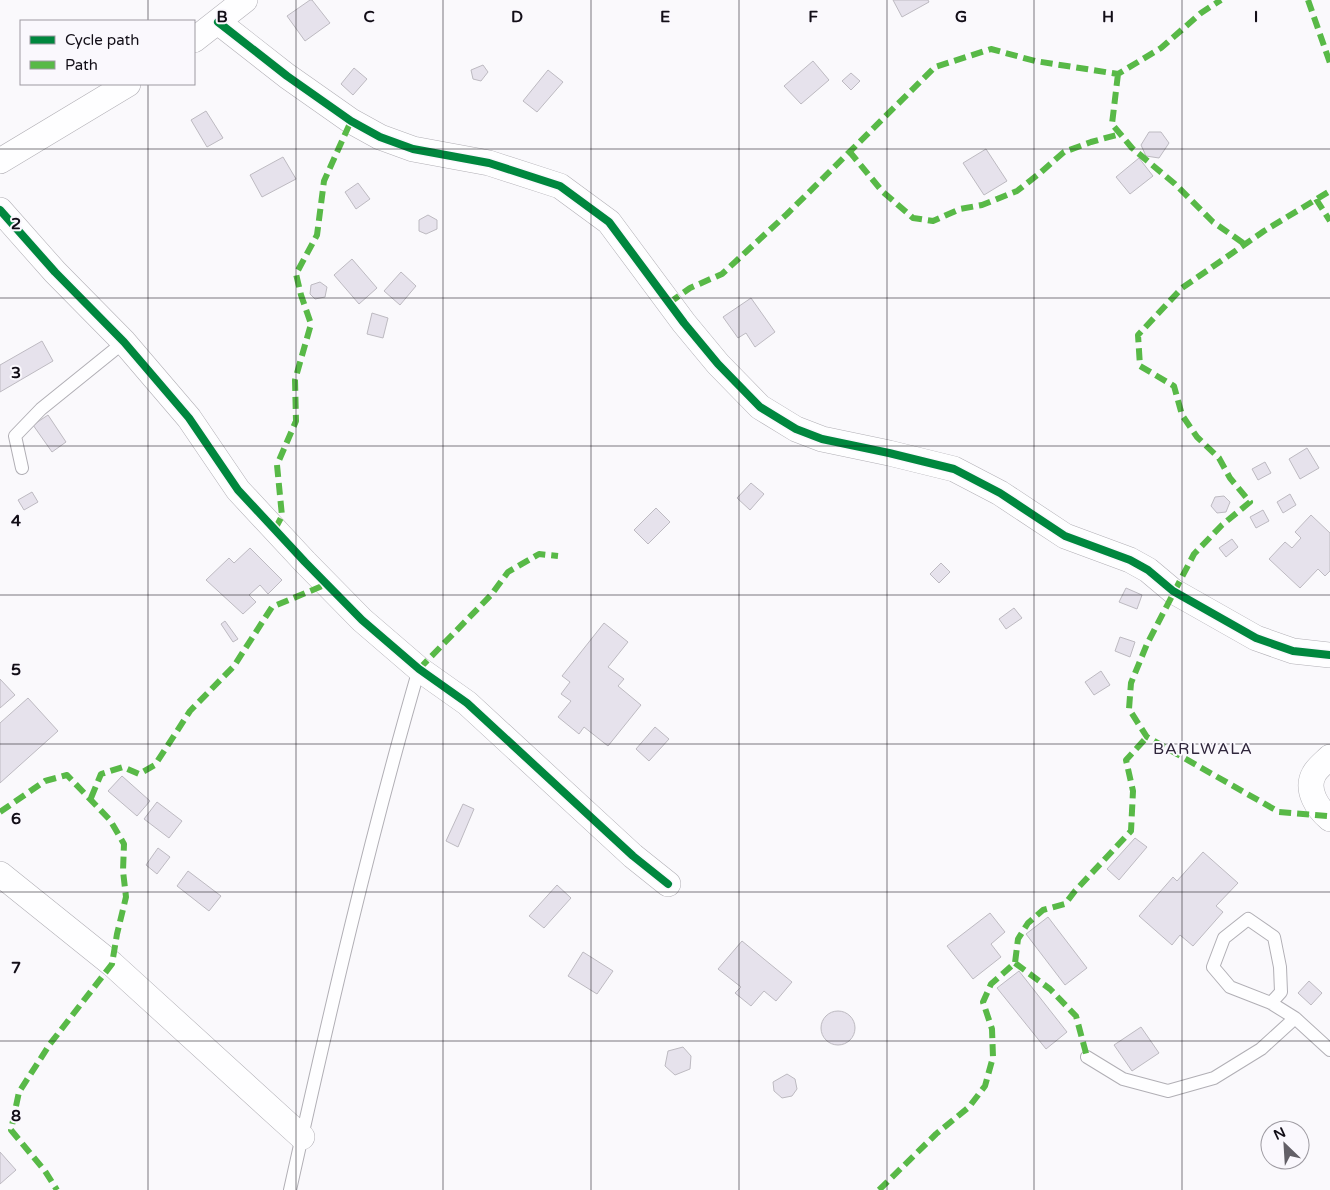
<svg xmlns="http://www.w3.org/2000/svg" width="1330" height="1190" viewBox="0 0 1330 1190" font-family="'Varela Round',sans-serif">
  <rect width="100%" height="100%" fill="#faf9fc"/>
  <path fill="#e6e2ec" stroke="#bdbac1" d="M310,0H312L330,23L305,41L287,16Z
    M893,0H928L929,2L902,17Z
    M813,61L829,80L801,104L784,86Z
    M483,65L488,72L481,81L473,79L471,70Z
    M354,68L367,79L353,95L341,84Z
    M548,70L563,82L537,112L523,101Z
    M851,73L860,81L851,90L842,81Z
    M206,111L223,138L207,147L191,120Z
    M1149,132H1161L1169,143L1159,158L1146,156L1141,145Z
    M986,149L1007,181L984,195L963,163Z
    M283,157L296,179L262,197L250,175Z
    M1139,158L1153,176L1130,194L1116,177Z
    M358,183L370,199L356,209L345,192Z
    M428,215L437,220V229L426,234L419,231V220Z
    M352,259L377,288L359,304L334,275Z
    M401,272L416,286L400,305L384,291Z
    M320,282L327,287L325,297L315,299L310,294L311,285Z
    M751,298L775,332L755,347L746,333L738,338L723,317Z
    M372,313L388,318L383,338L367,334Z
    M42,341L53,361L0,392V365Z
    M48,415L66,442L52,452L33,425Z
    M1307,448L1319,468L1300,479L1289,459Z
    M1265,462L1271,473L1258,480L1252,469Z
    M751,483L764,494L750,510L737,498Z
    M32,492L38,502L24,510L18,500Z
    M1290,494L1296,505L1283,513L1277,502Z
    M1224,496L1230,502L1226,512L1217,513L1211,506L1215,497Z
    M656,508L670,522L648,544L634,530Z
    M1263,510L1269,521L1256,528L1250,517Z
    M1311,515L1330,533V571L1325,576L1318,569L1300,588L1269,559L1285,542L1292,548L1301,538L1295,532Z
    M1232,539L1238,547L1226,557L1219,548Z
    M250,548L282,580L268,594L260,585L249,595L256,602L243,614L206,580L229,558L234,563Z
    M941,563L950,572L939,583L930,574Z
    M1126,588L1142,595L1137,609L1119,602Z
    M1014,608L1022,618L1006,629L999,619Z
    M225,621L238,639L233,642L221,624Z
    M604,623L628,642L608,667L624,679L618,686L641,705L608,746L584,727L579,734L558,717L571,701L561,694L570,682L562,676Z
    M1120,637L1135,642L1130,657L1115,651Z
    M1101,671L1110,685L1094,695L1085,682Z
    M0,679L15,695L0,708Z
    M28,698L58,731L0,783V723Z
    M655,727L669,739L649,761L636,749Z
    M122,776L150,801L137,816L108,791Z
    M157,802L182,821L169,838L144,819Z
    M463,804L474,809L458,847L446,841Z
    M1135,838L1147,847L1119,880L1107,869Z
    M158,848L170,857L157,874L146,865Z
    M1203,852L1238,883L1216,906L1223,912L1193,946L1180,935L1172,945L1139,916L1173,877L1177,881Z
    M188,871L221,896L209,911L177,886Z
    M557,885L571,898L544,928L529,916Z
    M990,913L1005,932L991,944L1001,957L973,979L947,946Z
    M1048,917L1087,968L1065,985L1026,934Z
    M742,941L792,982L776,1001L764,991L751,1006L735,993L741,987L718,969Z
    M583,952L613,971L597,994L568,976Z
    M1019,971L1067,1032L1046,1049L997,988Z
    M1309,981L1322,993L1311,1005L1298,993Z
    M821 1028a17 17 0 1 1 34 0a17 17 0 1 1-34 0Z
    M1141,1027L1159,1053L1132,1071L1114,1045Z
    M683,1047L691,1056L690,1069L675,1075L665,1066L668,1051Z
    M787,1074L795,1079L797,1089L792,1096L782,1098L774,1091L773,1082Z
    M0,1152L16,1170L0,1184Z"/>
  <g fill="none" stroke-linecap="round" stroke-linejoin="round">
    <g stroke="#b1afb5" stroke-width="14">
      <path id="service" d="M22,468L15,436L41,409L124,342
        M1271,1003L1281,992L1280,967L1274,937L1248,919L1224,938L1213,967L1230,987L1271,1003L1295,1018
        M1087,1057L1123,1079L1168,1091L1214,1078L1261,1049L1295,1018L1330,1050
        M290,1190C329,1015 369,841 419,669"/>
    </g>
    <g stroke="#b1afb5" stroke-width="26">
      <path id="minor" d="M218,22L287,76L351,121L380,137L413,149L489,163L560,186L609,222L684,323L718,364L760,407L796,429L822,439L889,453L954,469L1000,493L1065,536L1130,560L1148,570L1173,591L1256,638L1293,651L1330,655
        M194,40L245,0
        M0,161L128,84
        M0,210L55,272L124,342L189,418L238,490L305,562L362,620L419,669L467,703L633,856L668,884
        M1330,757C1325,762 1317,768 1314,774C1305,790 1318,809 1330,819
        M0,874L112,964L302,1137"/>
    </g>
    <use href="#service" stroke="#fefeff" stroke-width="12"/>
    <use href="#minor" stroke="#fefeff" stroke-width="25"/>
    <path stroke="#58b947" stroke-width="6" stroke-dasharray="12 6" stroke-linecap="butt" d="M1308,0L1330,63
      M1118,74L1112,124L1132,148L1175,184L1213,222L1246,245
      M849,151L882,191L913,218L933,221L960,209L982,205L1017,191L1040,173L1064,152L1091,142L1120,134
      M1316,199L1330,221
      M669,303L690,288L722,274L787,214L935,67L991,49L1035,61L1118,74L1161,48L1201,13L1221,0
      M275,529L282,516L277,465L296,421L295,380L311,324L301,295L296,274L317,235L324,181L351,121
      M419,669L491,595L508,572L539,554L558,556
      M91,798L101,774L123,767L139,774L155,765L190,711L234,666L272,607L327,584
      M0,812L45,781L67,775L110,820L124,844L123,871L126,897L117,934L112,964L50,1044L19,1092L11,1130L45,1171L57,1190
      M1327,816L1279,812L1147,737L1129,709L1131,683L1147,644L1194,554L1222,525L1250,502L1230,478L1219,458L1197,437L1182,415L1174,386L1140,366L1138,335L1182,288L1264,231L1330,191
      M1015,963L1050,989L1076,1016L1087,1057
      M879,1190L936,1134L969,1107L985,1086L993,1057L992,1029L983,1002L991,984L1015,963L1018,939L1028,923L1043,910L1065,904L1075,891L1131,831L1133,791L1126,760L1147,737"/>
    <g stroke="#faf8fd" stroke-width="11">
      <path id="cycleway" d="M218,22L287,76L351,121L380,137L413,149L489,163L560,186L609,222L684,323L718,364L760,407L796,429L822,439L889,453L954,469L1000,493L1065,536L1130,560L1148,570L1173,591L1256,638L1293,651L1330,655
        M0,210L55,272L124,342L189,418L238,490L305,562L362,620L419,669L467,703L633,856L668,884"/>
    </g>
    <use href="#cycleway" stroke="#00873e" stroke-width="8"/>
  </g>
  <path fill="none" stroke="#120e17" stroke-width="1" stroke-opacity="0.55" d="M148,0V21M296,0V1190M443,0V1190M591,0V1190M739,0V1190M887,0V1190M1034,0V1190M1182,0V1190M148,84V1190M0,149H1330M0,298H1330M0,446H1330M0,595H1330M0,744H1330M0,892H1330M0,1041H1330"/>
  <g text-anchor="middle" stroke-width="4" stroke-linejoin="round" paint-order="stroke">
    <g font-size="16" letter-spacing="1" fill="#30273c" stroke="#faf8fd">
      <text x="1203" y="754">BARLWALA</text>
    </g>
  </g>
  <g font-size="16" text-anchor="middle" font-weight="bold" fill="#120e17" stroke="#faf8fd" stroke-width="4" stroke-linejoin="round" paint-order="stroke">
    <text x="222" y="22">B</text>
    <text x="369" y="22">C</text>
    <text x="517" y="22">D</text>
    <text x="665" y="22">E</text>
    <text x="813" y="22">F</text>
    <text x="961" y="22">G</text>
    <text x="1108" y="22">H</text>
    <text x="1256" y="22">I</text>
    <text x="16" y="229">2</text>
    <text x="16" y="378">3</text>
    <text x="16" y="526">4</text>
    <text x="16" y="675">5</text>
    <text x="16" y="824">6</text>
    <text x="16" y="973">7</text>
    <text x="16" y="1121">8</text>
  </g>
  <rect x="20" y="20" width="175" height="65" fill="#faf8fd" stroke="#9d9aa1"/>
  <rect x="30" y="36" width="25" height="8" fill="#00873e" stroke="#9d9aa1"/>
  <text x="65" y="45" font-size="15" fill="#120e17">Cycle path</text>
  <rect x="30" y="61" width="25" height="8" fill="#58b947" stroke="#9d9aa1"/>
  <text x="65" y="70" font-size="15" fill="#120e17">Path</text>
  <g transform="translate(1285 1145) rotate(335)"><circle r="24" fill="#faf8fd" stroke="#9d9aa1"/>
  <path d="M0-4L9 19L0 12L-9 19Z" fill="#636067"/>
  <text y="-8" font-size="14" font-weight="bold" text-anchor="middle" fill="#120e17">N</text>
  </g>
</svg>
